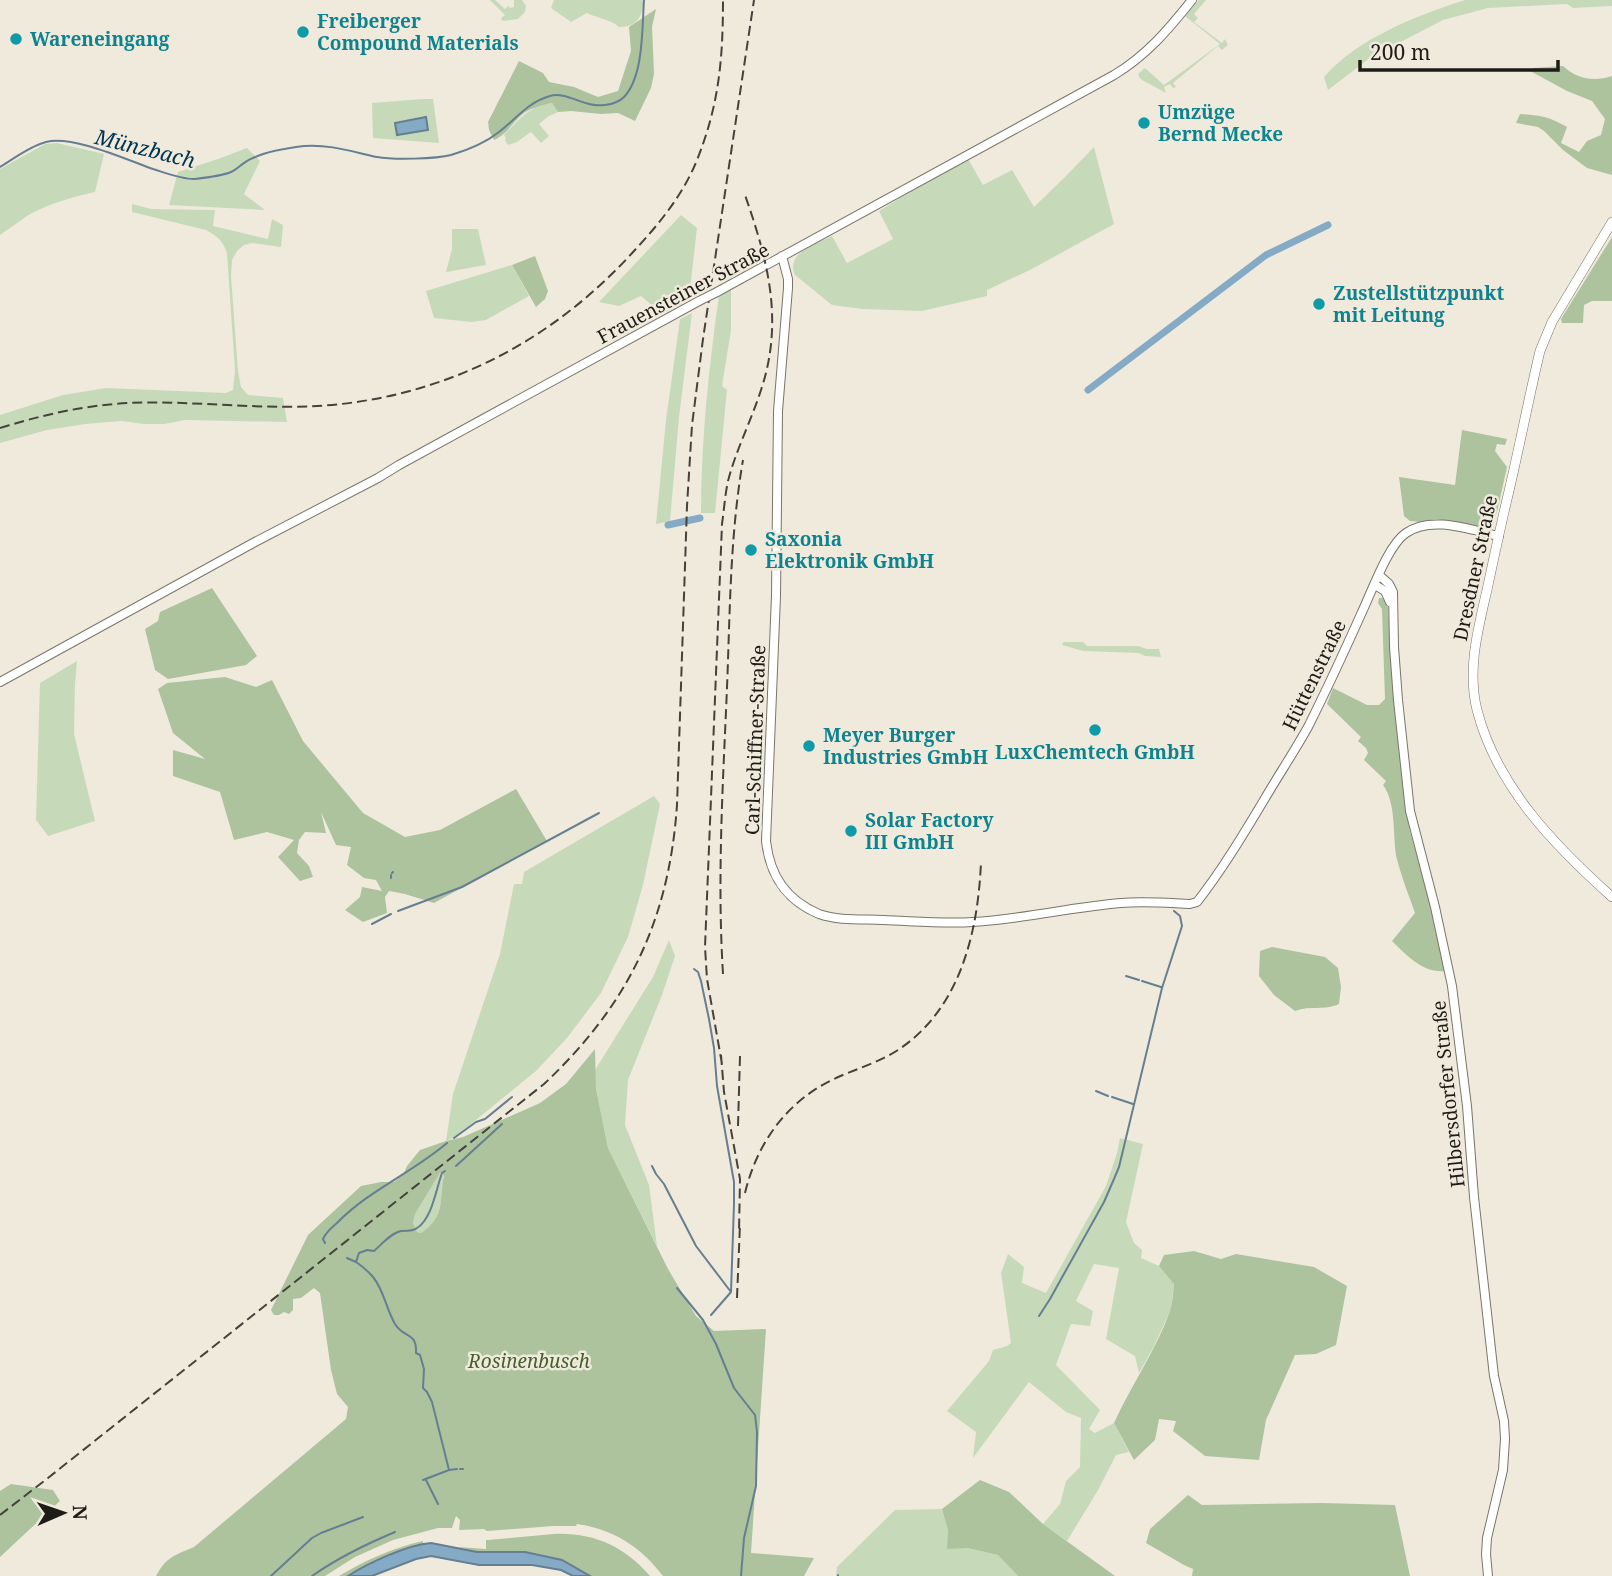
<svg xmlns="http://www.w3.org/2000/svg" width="1612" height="1576" viewBox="0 0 1612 1576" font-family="'Noto Serif',serif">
  <rect width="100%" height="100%" fill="#f0eadd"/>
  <path fill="#c6daba" d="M490,0H495L505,9L508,6L510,8L514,7V0H522L526,6L525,12L518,19L503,21L501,18L505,15Z
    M554,0H641L644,1C642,17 637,27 619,27C610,19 599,19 587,13L571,22L551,8Z
    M1199,0H1206L1194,14L1198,18L1194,22L1222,43L1225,39L1228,45L1222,50L1218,46L1173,83L1176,87L1173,88L1170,84L1164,87L1166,93L1142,80L1139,77L1138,74L1145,68L1164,85L1220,44L1185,16Z
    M1465,0H1612V6L1573,8L1567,4L1488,8L1443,20L1370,58L1328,90L1324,77C1358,38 1416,16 1465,0Z
    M422,99H433L439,143L373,138L372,103Z
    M552,103L558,112L549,116L539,124L549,136L541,143L531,132L517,142L508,145L505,140L506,138L504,135C521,118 526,108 552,103Z
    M57,143L104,154L95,192C72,197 47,204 27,216C18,222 9,229 0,235V169L45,144Z
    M1094,147L1114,224L1030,270L987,290V296L922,311L862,309L832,305L795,275C785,253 816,244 832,236L847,263L893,239L879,211L967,157L983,185L1012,170L1034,207L1066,176Z
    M247,148L260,161L244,194L265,210L169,205L178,172L218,159Z
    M132,204L151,209L215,210L213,226L268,239L272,219L283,225L281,247L252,243L244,245L237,251L232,260L231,276L238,371L241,387L248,395L283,398L287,422L185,420L164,424H144L122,421L85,424L47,430L0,443V415L63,395L106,388L226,393L233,390L235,371L227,253C223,241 217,236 206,230L132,212Z
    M681,215L697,228L689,298L662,314L641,296L619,306L599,302Z
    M452,229H478L486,265L446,272L452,249Z
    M512,265L529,296L486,320L471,322L434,318L426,291Z
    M731,288V330L722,386L727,390L715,513H701C701,440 709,367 719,295Z
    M692,313L679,417L670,521L656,524L666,420L680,319Z
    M1063,642H1083L1087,646H1138L1147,649H1159L1161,657L1145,656L1139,653L1083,651L1062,645Z
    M77,661L75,685L74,734L95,821L48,836L36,820L40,683Z
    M654,796L660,804L643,885L628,937L601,993L567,1038L536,1071L455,1137L446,1141L453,1094L500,954L514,884H522L524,872Z
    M669,940L675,956L662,995L628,1080L625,1125L649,1185L657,1246L608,1148L596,1089L595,1070L653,977Z
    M1120,1138L1143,1144L1126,1222L1134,1243L1142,1250L1141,1258L1159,1266L1174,1283L1171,1309L1153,1348L1139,1373L1135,1356L1106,1339L1119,1268L1094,1264L1076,1301L1093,1311L1090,1326L1071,1324L1056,1365L1100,1410L1089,1429L1095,1433L1114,1423L1129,1452L1116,1455L1097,1492L1067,1541L1043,1524L1060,1504L1066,1481L1080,1467L1081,1418L1066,1412L1029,1382L973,1458L976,1432L947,1411L989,1361L993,1350L1007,1346L1011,1343L1001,1273L1008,1254L1024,1267L1022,1283L1046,1293L1106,1186L1117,1153Z
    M440,1173H442L444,1175C438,1202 447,1214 421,1233L417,1232L413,1223L415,1214Z
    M942,1509L948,1531L967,1548L998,1555L1018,1576H836L837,1567L895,1510Z"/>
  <path fill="#acc39e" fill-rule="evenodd" d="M656,9L652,27L654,74L651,88L635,121L618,113L601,114L571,111L558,112L552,103C543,105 531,108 524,113C512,122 509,133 494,140L489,130L488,122L519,61L543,73L549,82L574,87L598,97L618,91L631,51L629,27Z
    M1563,66C1577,79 1594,82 1612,76V175L1587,168L1563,150L1544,131L1538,127L1516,123L1520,114C1542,116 1547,116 1567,127L1561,143L1579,152L1587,141L1601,135L1605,119L1592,101L1567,91L1532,72L1533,68Z
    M1612,237V301H1592L1584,305L1583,323H1562L1561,319Z
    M535,256L548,291L545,299L536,307L512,265Z
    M1462,430L1507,439L1505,445L1497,444L1495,451L1507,467L1497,512L1492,524L1477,526L1436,519L1421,522L1410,521L1404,516L1399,477L1455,485Z
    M212,588L257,656L246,665L168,679L155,670L145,629L158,621L160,612Z
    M1379,598H1382L1385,599L1388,608L1393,688L1406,809L1410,832L1431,903L1446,971C1424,974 1406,955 1392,941L1415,913C1409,896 1400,873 1396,855C1393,835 1396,802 1383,785L1386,781L1364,760L1368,753L1366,748L1358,741L1361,737L1327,704L1333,688L1367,705H1379L1385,699L1382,609L1378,603Z
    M225,677L256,687L272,680L303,741L363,813L405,837L440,830L516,789L547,841L434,903L405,894L389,891L385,897L387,913L363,922L345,910L360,897L362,887L382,891L376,880L364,878L347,865L351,847L336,845L321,812L326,833L305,832L299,840L297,853L309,866L313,877L300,881L278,857L294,840L267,832L234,840L220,792L173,776V750L205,759L173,733L158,689L167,683Z
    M1272,947L1325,957L1338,968L1341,987L1339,1004C1323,1011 1312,1005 1295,1011L1274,995L1259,976L1260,951Z
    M595,1049L596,1089L608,1148L668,1269L696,1316L714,1331L766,1329L751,1553L814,1558L804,1576H663C641,1547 613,1529 577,1524L576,1526H553L487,1531L484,1529L459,1530L460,1520L456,1516L452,1528H438L393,1540L355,1557L325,1576H156C166,1557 175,1555 194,1547L346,1419L348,1407L337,1394L331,1370L320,1293L314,1288L301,1298L293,1299V1310L289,1314L284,1312L279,1315H274L271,1310L308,1235L361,1186L381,1182H394L403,1175L407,1166L420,1150L446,1141L463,1137L540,1103L566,1084ZM440,1173H442L444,1176C438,1202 447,1214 421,1233L417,1232L413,1223L415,1214Z
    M1194,1251L1221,1259L1236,1254L1314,1267L1347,1286L1336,1345L1316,1354L1295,1355L1266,1420L1259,1460L1205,1456L1173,1431L1176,1421L1159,1419L1155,1440L1134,1460L1114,1423C1131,1386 1157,1348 1170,1311C1173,1302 1173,1292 1174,1284L1159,1266L1164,1255Z
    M980,1480L1009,1492L1043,1524L1115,1576H1018L998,1555L967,1548L947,1549L948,1531L942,1509Z
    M11,1484L53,1490L60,1501L0,1557V1491Z
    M1188,1495L1202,1505L1322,1503L1395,1505L1410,1576H1192L1193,1569L1184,1565L1146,1543L1150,1529Z
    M553,1534C593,1532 624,1546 650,1576H590L562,1560L525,1552H477L458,1547L486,1549V1540H488Z
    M423,1541V1544L373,1563L348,1576H339C366,1560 392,1548 423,1541Z"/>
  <path fill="#84aac5" stroke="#657f91" stroke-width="2" d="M426,117L428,130L397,135L395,123Z
    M431,1543L477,1552H525L562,1560L590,1576H573L561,1570L532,1565H479L431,1556L416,1559L372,1576H348C368,1563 407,1545 431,1543Z"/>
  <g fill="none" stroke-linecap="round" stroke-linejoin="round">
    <path stroke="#657f91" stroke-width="2" d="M0,167C15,158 30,146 46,142C73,135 127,160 153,169C166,173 181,179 194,179C203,178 222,176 231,172C238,169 244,161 253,158C268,151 287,148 304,146C330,144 353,152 377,157C393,160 436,159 451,155C468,150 485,143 499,132C516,119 528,102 550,96C567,91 584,108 605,105C613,104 619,102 624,97C644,76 642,27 644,0
      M392,873L393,872
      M391,878V875
      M398,911L462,887L599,813
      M372,924L391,914
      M694,969L698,972L701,981L709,1019L714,1048L717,1086L734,1182V1204L731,1292L711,1315
      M1126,976L1139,980
      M1142,981L1161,987
      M1096,1091L1108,1096
      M1112,1097L1133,1104
      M454,1138L476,1122L485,1119L512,1097
      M456,1166L502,1124
      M652,1166L656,1174L664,1184L696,1246L731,1292
      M445,1171L442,1173C436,1189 432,1219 417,1228C412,1232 407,1230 401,1231C391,1233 382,1244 374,1251L367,1250L359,1253L356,1262C362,1266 368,1271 373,1277C384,1290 386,1309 395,1324C404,1339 417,1331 416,1353L420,1355L424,1369L423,1388L427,1392L432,1402L449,1470
      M325,1243L323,1239C326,1232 331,1228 337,1223C369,1190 412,1173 447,1143
      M347,1258L356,1262
      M677,1288L703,1320L716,1344L734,1388L755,1415L757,1432L756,1486L744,1538L741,1576
      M1039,1316L1050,1299L1104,1202L1114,1179L1119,1167L1162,988L1182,926L1180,916L1174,911
      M460,1469H463
      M423,1480L449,1470L457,1469
      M426,1480L438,1504
      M271,1576L312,1538L321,1533L363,1517
      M312,1576C339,1557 364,1545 395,1532
      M838,1576V1575"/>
    <path stroke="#84aac5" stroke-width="7" d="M1088,390L1266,255L1328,225
      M668,525L700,518"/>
    <g stroke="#7a7569" stroke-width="10">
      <path id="secondary" d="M782,256L788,279V288L778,411L776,596L766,841C770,876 786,900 819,914C839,921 862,919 883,920C913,921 943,924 973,922C1023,919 1072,907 1121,903C1145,901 1167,903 1190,904L1197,902C1222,870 1243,835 1264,800C1278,776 1294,752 1308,727C1327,689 1345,650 1362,612C1372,591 1388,545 1406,533C1432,515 1470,530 1499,536
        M717,292L1114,75C1147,55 1168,30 1192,0
        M1379,575L1389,584L1393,592L1394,647L1398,700L1410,811L1435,907L1452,986L1467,1106L1474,1197L1494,1376L1504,1421L1505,1439L1503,1470L1487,1538L1486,1554L1488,1576
        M1375,585L1385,591L1390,602
        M0,682L255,542L378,478L399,465L699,301"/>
    </g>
    <g stroke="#7a7569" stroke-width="10">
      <path id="primary" d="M1612,222L1552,322L1540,351C1529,397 1520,444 1509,491C1501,524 1494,557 1487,590C1478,629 1467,670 1477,710C1497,787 1555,846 1612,897"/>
    </g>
    <use href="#secondary" stroke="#fff" stroke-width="8"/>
    <use href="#primary" stroke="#fff" stroke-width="9"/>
    <path stroke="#44423b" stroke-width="2" stroke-dasharray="10 5" stroke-linecap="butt" d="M0,428C42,415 85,405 129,403C200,400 271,412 341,404C457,391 556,337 634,251C659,224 683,195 697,160C719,105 723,59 723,0
      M723,974C717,878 723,783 727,688C730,612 730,535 743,460
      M721,1055L724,1092L740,1179L739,1232
      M722,1064L707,979L705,947L722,524C724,510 725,495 728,481C736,450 751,421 761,390C784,321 768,261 745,195
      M738,1126L740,1056
      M745,1193C757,1143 787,1101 834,1079C855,1069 878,1063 898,1050C960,1009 978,933 981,862
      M737,1298L740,1224
      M0,1515L48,1478L544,1084C628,1005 669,921 677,805L687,506L692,425L703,339L754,0"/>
    <g stroke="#7a7569" stroke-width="10" stroke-linecap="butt">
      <path id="secondary-bridge" d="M699,301L717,292"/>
    </g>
    <use href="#secondary-bridge" stroke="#fff" stroke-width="8"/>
  </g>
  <g fill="#0f9aa8" stroke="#f0eadd" stroke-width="2.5">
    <circle cx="303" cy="32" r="7"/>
    <circle cx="16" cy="39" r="7"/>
    <circle cx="1144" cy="123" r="7"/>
    <circle cx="1319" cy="304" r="7"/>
    <circle cx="751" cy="550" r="7"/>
    <circle cx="1095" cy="730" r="7"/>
    <circle cx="809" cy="746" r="7"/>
    <circle cx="851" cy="831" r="7"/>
  </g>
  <g text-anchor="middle" stroke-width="5" stroke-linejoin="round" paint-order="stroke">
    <g font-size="19" font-weight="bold" fill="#0d838f" stroke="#f0eadd" text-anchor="start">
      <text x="317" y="28">Freiberger<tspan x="317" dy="22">Compound Materials</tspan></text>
      <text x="30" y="46">Wareneingang</text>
      <text x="1158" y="119">Umzüge<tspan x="1158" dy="22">Bernd Mecke</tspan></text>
      <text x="1333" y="300">Zustellstützpunkt<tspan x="1333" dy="22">mit Leitung</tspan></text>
      <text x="765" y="546">Saxonia<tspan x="765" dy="22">Elektronik GmbH</tspan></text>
      <text x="823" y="742">Meyer Burger<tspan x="823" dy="22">Industries GmbH</tspan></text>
      <text x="1095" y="759" text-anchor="middle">LuxChemtech GmbH</text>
      <text x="865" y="827">Solar Factory<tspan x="865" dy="22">III GmbH</tspan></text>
    </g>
    <g font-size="19" fill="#1e1c17" stroke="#f0eadd">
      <text transform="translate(683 293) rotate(-28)" y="7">Frauensteiner Straße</text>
      <text transform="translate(1475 568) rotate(-78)" y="7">Dresdner Straße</text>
      <text transform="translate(1314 675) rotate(-64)" y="7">Hüttenstraße</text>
      <text transform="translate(755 740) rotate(-88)" y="7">Carl-Schiffner-Straße</text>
      <text transform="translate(1448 1094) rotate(-96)" y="7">Hilbersdorfer Straße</text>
    </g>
    <g font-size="19" font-style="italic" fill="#44622d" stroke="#f0eadd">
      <text x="529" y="1368">Rosinenbusch</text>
    </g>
    <g font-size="21" font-style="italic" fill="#013450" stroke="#f0eadd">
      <text transform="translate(145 149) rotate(14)" y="7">Münzbach</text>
    </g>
  </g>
  <g transform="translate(63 1513) rotate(88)" stroke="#f0eadd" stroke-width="5" paint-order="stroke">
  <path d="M0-5L12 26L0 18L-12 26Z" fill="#1e1c17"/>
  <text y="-10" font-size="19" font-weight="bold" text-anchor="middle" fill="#1e1c17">N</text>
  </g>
  <path d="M1360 60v10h198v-10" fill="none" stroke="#1e1c17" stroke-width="3.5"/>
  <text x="1370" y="60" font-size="21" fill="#1e1c17" stroke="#f0eadd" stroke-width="5" paint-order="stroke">200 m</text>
</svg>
